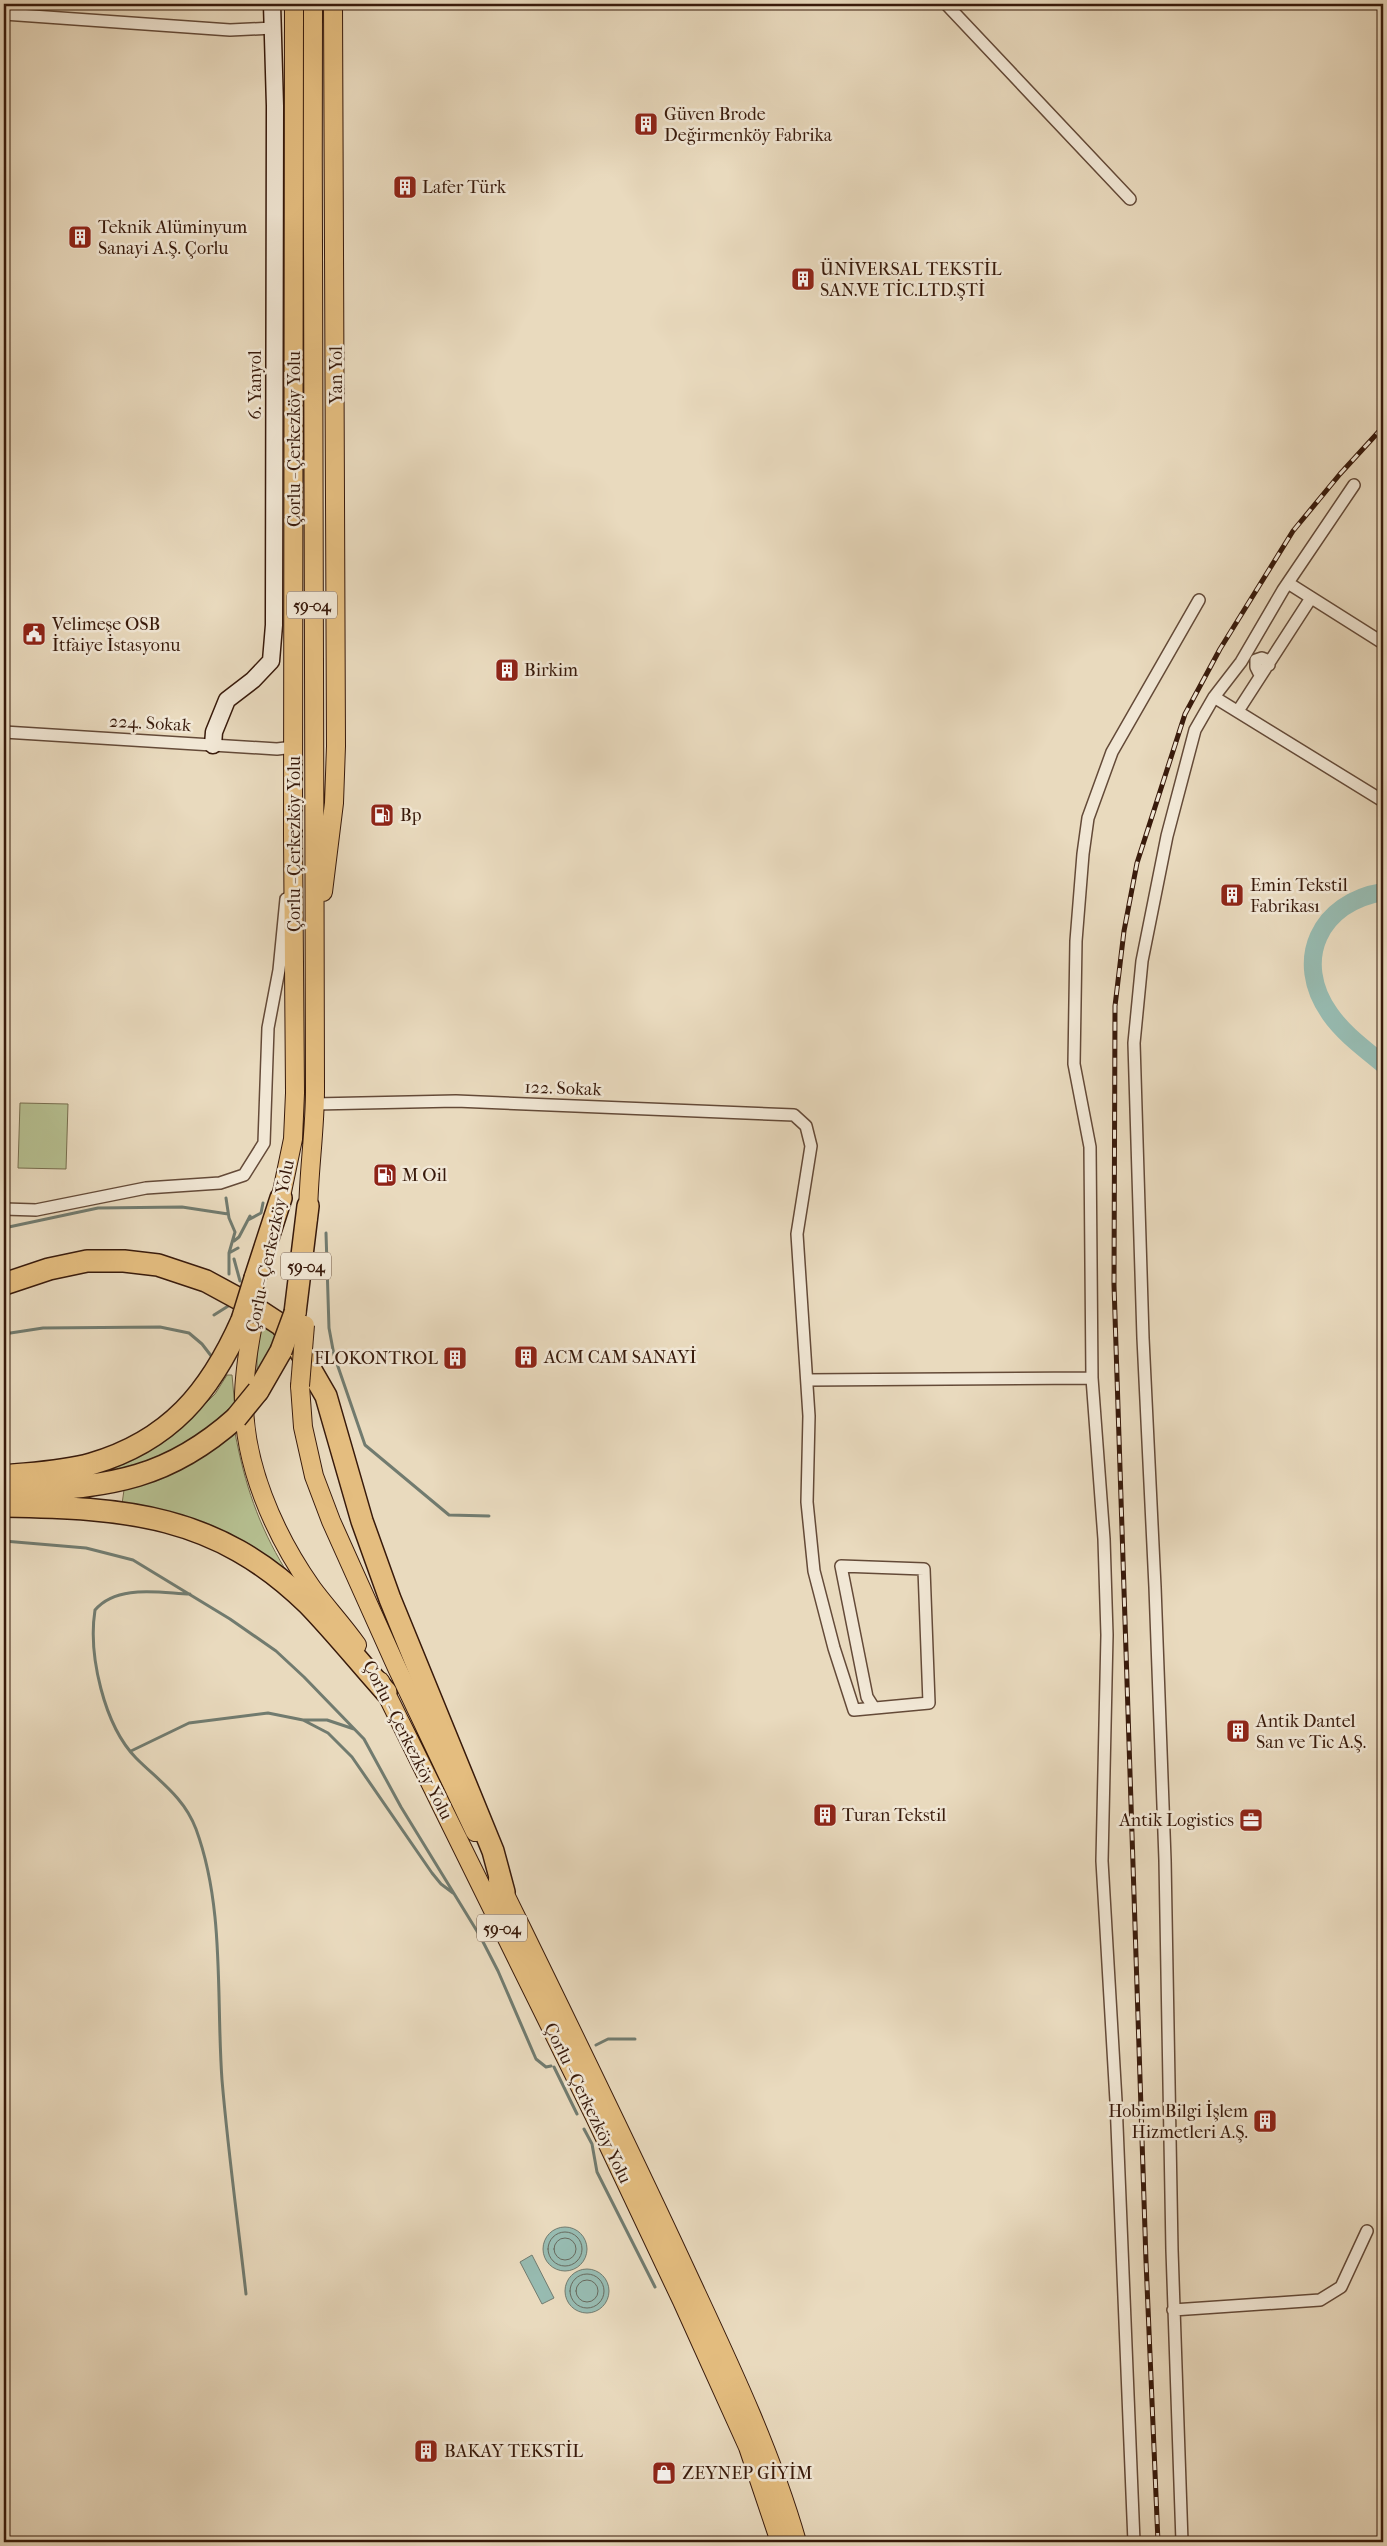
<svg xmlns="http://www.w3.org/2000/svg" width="1387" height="2546" viewBox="0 0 1387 2546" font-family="'IM FELL French Canon',serif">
  <rect width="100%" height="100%" fill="#e9dabe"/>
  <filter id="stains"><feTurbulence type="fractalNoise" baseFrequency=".004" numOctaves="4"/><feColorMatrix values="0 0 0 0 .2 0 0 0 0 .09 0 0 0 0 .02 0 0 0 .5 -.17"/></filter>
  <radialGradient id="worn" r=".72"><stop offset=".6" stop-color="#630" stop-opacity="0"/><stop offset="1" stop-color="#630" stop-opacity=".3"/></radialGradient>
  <path fill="#b6c091" stroke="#776d4e" d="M20,1103L68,1104L66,1169L18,1168Z
    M261,1322L280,1337L257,1378V1353Z
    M227,1375H232L235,1408L194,1442L135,1469L81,1477L189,1420L215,1394Z
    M235,1433C245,1485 258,1524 285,1569L239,1540L122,1504L124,1490C171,1476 195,1462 235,1433Z"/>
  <path fill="#97bbb1" stroke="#717b6f" d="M543 2249a22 22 0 1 1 44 0a22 22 0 1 1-44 0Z
    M532,2255L554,2298L542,2304L520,2262Z
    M565 2291a22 22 0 1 1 44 0a22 22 0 1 1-44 0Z"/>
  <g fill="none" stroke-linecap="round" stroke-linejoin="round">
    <path stroke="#686a5e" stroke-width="1" d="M548 2249a17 17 0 1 1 34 0a17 17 0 1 1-34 0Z
      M554 2249a11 11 0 1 1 22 0a11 11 0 1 1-22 0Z
      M570 2291a17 17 0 1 1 34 0a17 17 0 1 1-34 0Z
      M576 2291a11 11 0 1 1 22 0a11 11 0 1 1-22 0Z"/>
    <path stroke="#717b6f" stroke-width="3" d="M226,1198L229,1218L235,1232L229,1253
      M248,1220L261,1213L263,1203
      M4,1228L98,1208L182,1207L228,1214
      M326,1233L329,1328L334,1355L365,1445L449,1515L489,1516
      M234,1241L239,1237L250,1216
      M234,1259L240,1281
      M229,1274V1253L238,1248
      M214,1315L233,1303
      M4,1334L43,1328L160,1327L189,1333L202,1344L212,1357
      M4,1541L86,1548L133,1560L230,1619L276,1651L304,1677L364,1739L401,1807L480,1936L498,1971L536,2059L546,2067L551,2066
      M190,1594C160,1593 117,1584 95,1610C88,1655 104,1725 136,1758C159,1781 184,1797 196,1829C225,1908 216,1997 222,2080C228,2151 238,2223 246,2294
      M303,1720L328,1733L352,1757L432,1873L441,1884L453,1893
      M131,1751L189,1723L268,1713L303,1720H327L354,1729
      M596,2045L608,2039H635
      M554,2067L577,2114
      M584,2129L592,2144L597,2172L655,2287"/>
    <path stroke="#97bbb1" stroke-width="18" d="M1383,892C1320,902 1292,960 1330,1014C1344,1034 1365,1049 1383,1064"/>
    <g stroke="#644a38" stroke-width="14">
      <path id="street" d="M946,4L1130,199
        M4,14L230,30L273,28
        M1288,583L1383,643
        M1260,675L1256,667V660L1262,658L1267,660L1269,665
        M1214,697L1383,801
        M1238,711L1311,598
        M4,732L277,749L294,747
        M315,1104L456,1101L794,1115L806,1126L811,1146L797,1234L809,1416L807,1502L814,1571L834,1648L854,1710L929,1703L924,1569L841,1566L867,1697L874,1708
        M4,1209L36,1210L146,1188L220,1183L244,1175L264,1143L268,1028L279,970L286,899
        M1092,1378L1104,1539L1107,1635L1102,1861L1116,2101L1134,2542
        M807,1380L1092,1378L1090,1147L1074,1064L1076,941L1083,854L1088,818L1112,752L1199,600
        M1173,2310L1320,2300L1341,2287L1367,2231
        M1182,2542L1172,2250L1165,1860L1155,1587L1143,1338L1134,1043L1142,961L1167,836L1195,730L1214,697L1241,662L1283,590L1354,485"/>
    </g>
    <g stroke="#381a0b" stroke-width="19">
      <path id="secondary" d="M213,745L214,732L227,700L253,680L271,661L274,625L275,106L272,4"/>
    </g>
    <g stroke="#381a0b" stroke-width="20">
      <path id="primary" d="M323,892L334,803L336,746L333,4
        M278,1211L293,1139L295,1093L293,835L294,4
        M308,1218C308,1175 315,1133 315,1090C315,728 312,366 313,4
        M254,1319C249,1344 245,1368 244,1394C242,1462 274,1534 312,1588C326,1607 343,1625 357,1645
        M300,1386L303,1427L314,1476L331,1521L397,1668L475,1832
        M380,1681L595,2117L682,2301L748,2447L780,2542
        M498,1880C562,2011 626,2141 687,2273C728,2361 770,2448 797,2542"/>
    </g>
    <g stroke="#381a0b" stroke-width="24">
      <path id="highway" d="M255,1278L281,1198
        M4,1284L49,1269L87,1261H124L158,1265L206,1281L252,1306L281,1325L296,1344L326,1396L362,1521L390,1599L493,1851L504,1892
        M295,1313L308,1206
        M258,1391L281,1351
        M4,1476C32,1473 63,1472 91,1464C170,1441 210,1392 242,1320
        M4,1494C100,1485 160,1486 236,1418
        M4,1506C125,1508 216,1514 308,1604C335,1632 360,1663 386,1692"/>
    </g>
    <use href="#street" stroke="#f1e7d5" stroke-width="11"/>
    <use href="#secondary" stroke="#f1e7d5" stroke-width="16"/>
    <use href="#primary" stroke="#e4bd7f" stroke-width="18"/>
    <use href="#highway" stroke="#e4bd7f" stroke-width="21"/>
    <g stroke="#381a0b" stroke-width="5">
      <path id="rail" d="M1158,2542L1146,2261L1114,1285L1115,1006L1124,931L1137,863L1185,714L1220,649L1293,531L1340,474L1383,427"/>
    </g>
    <use href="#rail" stroke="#f1e7d5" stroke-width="3" stroke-dasharray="9" stroke-linecap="butt"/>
    <g stroke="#381a0b" stroke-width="20" stroke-linecap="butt">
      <path id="primary-bridge" d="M300,1386L305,1325"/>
    </g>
    <g stroke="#381a0b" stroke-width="24" stroke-linecap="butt">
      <path id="highway-bridge" d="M242,1320L255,1278
        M281,1351L295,1313
        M236,1418L258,1391"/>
    </g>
    <use href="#primary-bridge" stroke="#e4bd7f" stroke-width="18"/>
    <use href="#highway-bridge" stroke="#e4bd7f" stroke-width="21"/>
  </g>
  <defs>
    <g id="building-square" transform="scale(1.25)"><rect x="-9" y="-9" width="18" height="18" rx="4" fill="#8f2418" stroke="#f1e7d5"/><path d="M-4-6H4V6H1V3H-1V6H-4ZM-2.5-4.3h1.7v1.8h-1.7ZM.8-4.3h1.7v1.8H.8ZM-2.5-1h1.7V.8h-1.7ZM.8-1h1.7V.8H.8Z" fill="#fff"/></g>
    <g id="civic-square" transform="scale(1.25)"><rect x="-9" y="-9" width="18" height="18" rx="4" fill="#8f2418" stroke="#f1e7d5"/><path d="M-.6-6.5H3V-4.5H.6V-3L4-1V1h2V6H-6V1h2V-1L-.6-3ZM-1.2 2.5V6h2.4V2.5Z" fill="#fff"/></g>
    <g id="fuel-square" transform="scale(1.25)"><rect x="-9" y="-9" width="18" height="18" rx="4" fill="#8f2418" stroke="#f1e7d5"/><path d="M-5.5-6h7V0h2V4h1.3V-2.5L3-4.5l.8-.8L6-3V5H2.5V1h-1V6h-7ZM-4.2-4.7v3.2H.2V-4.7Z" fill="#fff"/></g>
    <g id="office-square" transform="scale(1.25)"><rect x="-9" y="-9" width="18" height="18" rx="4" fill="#8f2418" stroke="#f1e7d5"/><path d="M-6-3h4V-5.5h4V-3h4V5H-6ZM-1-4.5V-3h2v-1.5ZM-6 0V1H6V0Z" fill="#fff"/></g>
    <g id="shop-square" transform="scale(1.25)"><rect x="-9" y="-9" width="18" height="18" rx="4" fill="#8f2418" stroke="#f1e7d5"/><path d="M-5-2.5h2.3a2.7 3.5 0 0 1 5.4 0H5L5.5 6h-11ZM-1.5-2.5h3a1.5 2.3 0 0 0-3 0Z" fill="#fff"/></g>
  </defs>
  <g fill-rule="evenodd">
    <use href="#building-square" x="646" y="124"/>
    <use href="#building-square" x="405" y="187"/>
    <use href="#building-square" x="80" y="237"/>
    <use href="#building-square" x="803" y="279"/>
    <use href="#civic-square" x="34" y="634"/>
    <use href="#building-square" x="507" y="670"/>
    <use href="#fuel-square" x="382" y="815"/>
    <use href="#building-square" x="1232" y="895"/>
    <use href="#fuel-square" x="385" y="1175"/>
    <use href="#building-square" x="526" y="1357"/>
    <use href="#building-square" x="455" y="1358"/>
    <use href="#building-square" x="1238" y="1731"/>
    <use href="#building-square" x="825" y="1815"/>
    <use href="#office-square" x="1251" y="1820"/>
    <use href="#building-square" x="1265" y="2121"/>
    <use href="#building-square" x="426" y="2451"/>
    <use href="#shop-square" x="664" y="2473"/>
  </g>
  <g text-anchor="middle" stroke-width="5" stroke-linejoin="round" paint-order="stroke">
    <g fill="#f1e7d5" stroke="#705848" stroke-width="1">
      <rect x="287" y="591.5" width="50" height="27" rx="4"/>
      <rect x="281" y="1252.5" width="50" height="27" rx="4"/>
      <rect x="477" y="1914.5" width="50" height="27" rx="4"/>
    </g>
    <g font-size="16" font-weight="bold" fill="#381a0b">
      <text x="312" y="611">59-04</text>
      <text x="306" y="1272">59-04</text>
      <text x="502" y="1934">59-04</text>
    </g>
    <g font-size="18" fill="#381a0b" stroke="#f1e7d5" text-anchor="start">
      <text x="664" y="120">Güven Brode<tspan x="664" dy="21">Değirmenköy Fabrika</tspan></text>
      <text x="422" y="193">Lafer Türk</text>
      <text x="98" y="233">Teknik Alüminyum<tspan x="98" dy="21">Sanayi A.Ş. Çorlu</tspan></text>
      <text x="820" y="275">ÜNİVERSAL TEKSTİL<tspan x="820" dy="21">SAN.VE TİC.LTD.ŞTİ</tspan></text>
      <text x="52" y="630">Velimeşe OSB<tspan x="52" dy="21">İtfaiye İstasyonu</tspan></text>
      <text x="524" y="676">Birkim</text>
      <text x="400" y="821">Bp</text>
      <text x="1250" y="891">Emin Tekstil<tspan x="1250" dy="21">Fabrikası</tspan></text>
      <text x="402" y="1181">M Oil</text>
      <text x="544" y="1363">ACM CAM SANAYİ</text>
      <text x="438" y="1364" text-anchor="end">FLOKONTROL</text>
      <text x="1256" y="1727">Antik Dantel<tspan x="1256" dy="21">San ve Tic A.Ş.</tspan></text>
      <text x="842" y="1821">Turan Tekstil</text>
      <text x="1234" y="1826" text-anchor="end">Antik Logistics</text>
      <text x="1248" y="2117" text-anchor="end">Hobim Bilgi İşlem<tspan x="1248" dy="21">Hizmetleri A.Ş.</tspan></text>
      <text x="444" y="2457">BAKAY TEKSTİL</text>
      <text x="682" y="2479">ZEYNEP GİYİM</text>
    </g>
    <g font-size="18" fill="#381a0b" stroke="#f1e7d5">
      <text transform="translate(336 375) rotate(-90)" y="6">Yan Yol</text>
      <text transform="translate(255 385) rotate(-90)" y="6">6. Yanyol</text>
      <text transform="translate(294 439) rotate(-90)" y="6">Çorlu - Çerkezköy Yolu</text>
      <text transform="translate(150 723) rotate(3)" y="6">224. Sokak</text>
      <text transform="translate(294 844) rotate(-90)" y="6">Çorlu - Çerkezköy Yolu</text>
      <text transform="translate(563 1088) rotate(2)" y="6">122. Sokak</text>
      <text transform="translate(270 1246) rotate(-78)" y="6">Çorlu - Çerkezköy Yolu</text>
      <text transform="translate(408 1740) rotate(63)" y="6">Çorlu - Çerkezköy Yolu</text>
      <text transform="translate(588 2103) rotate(64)" y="6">Çorlu - Çerkezköy Yolu</text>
    </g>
  </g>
  <rect width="1387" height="2546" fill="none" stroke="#e9dabe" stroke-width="20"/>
  <rect x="5" y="5" width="1377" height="2536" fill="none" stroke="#381a0b" stroke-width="2.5"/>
  <rect x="10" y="10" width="1367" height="2526" fill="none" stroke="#381a0b"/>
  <rect width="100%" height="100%" filter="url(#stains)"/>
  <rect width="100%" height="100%" fill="url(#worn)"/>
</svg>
